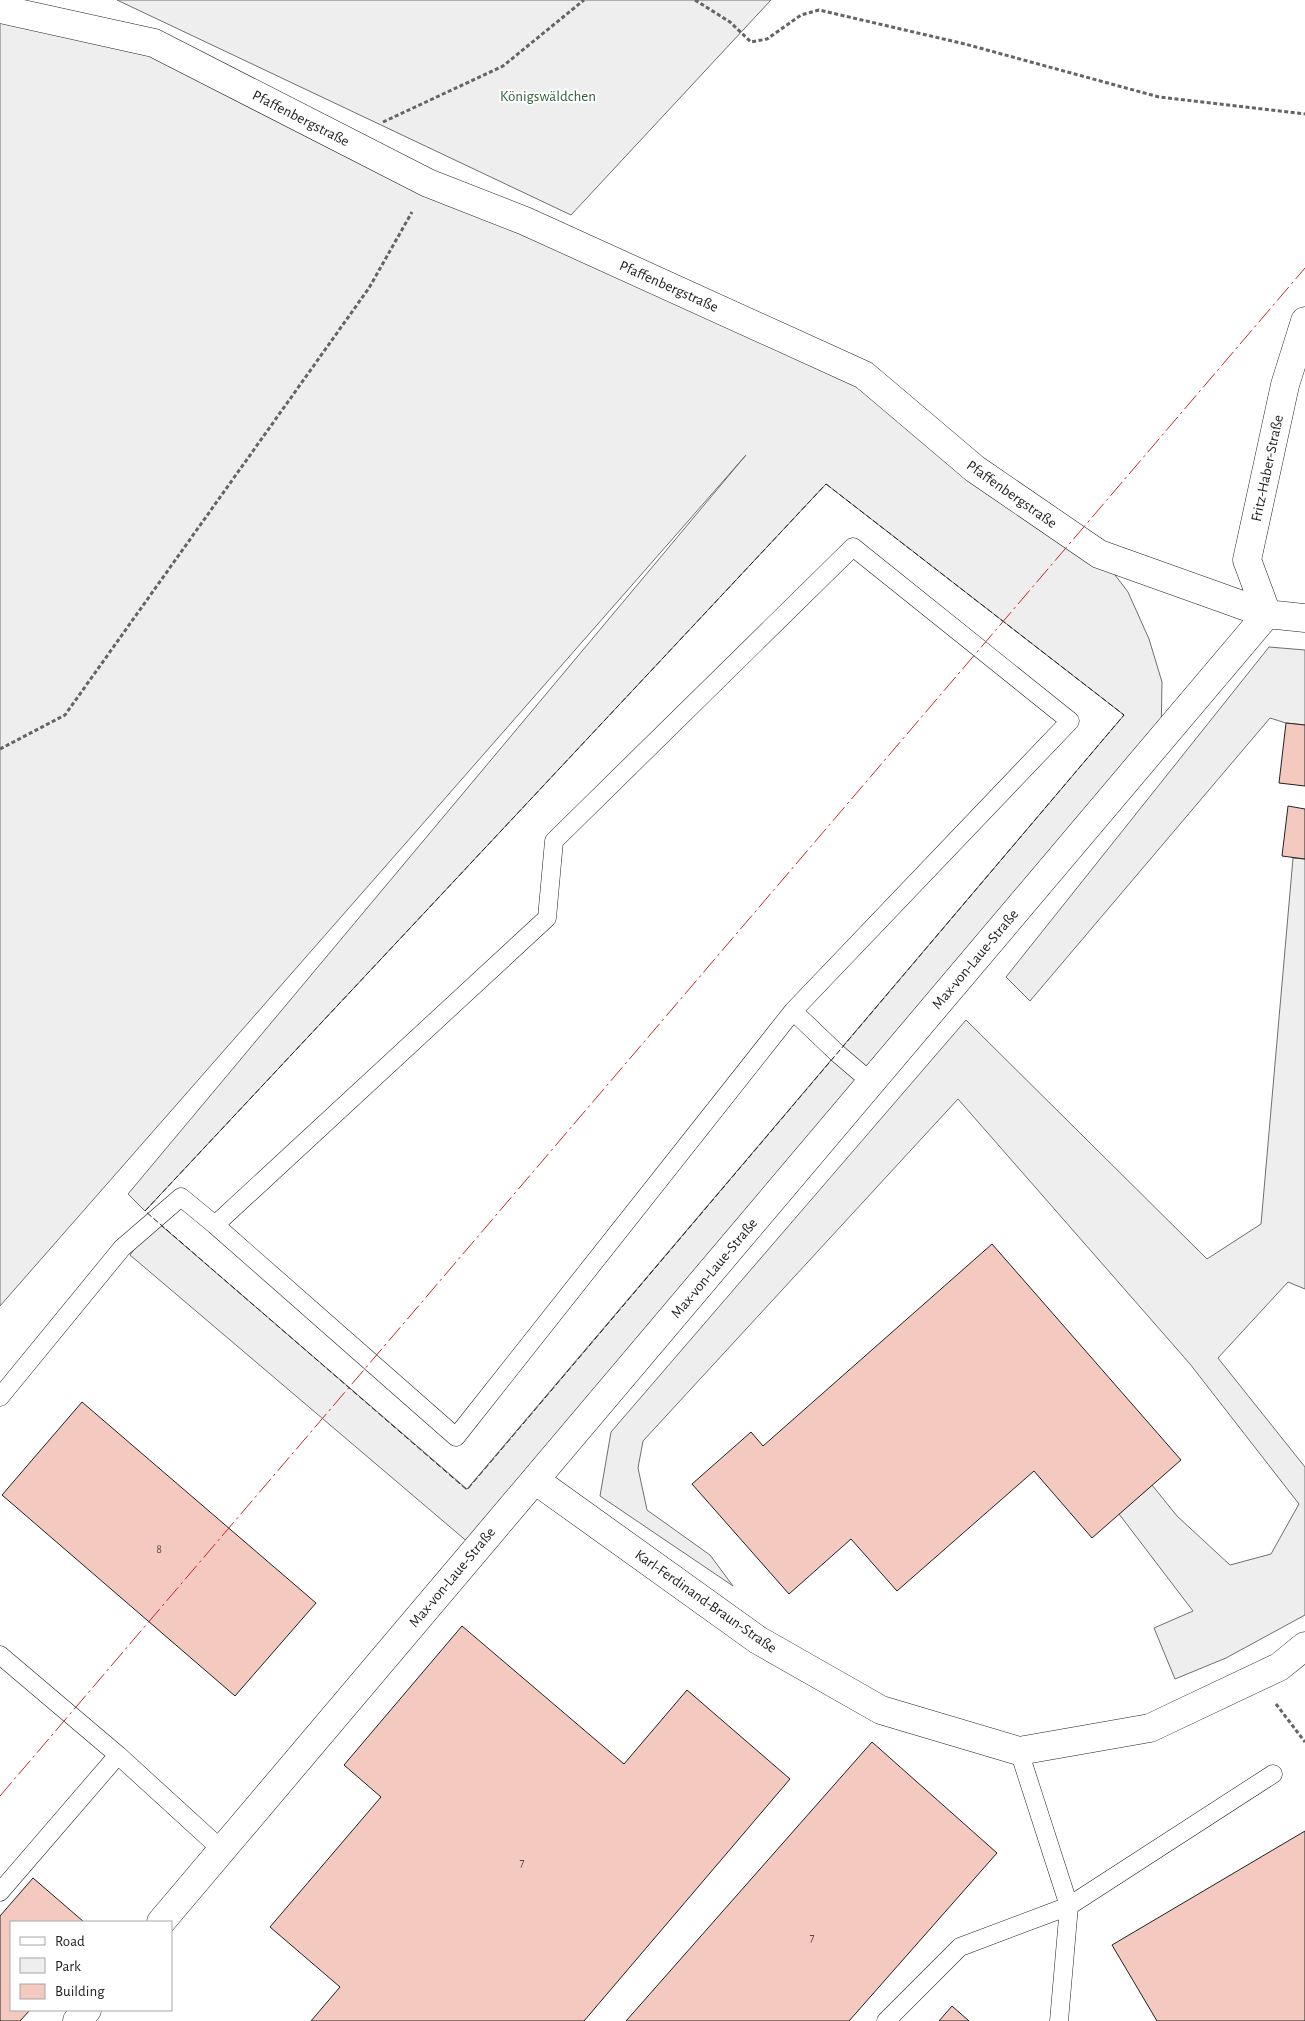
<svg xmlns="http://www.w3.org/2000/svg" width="1305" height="2021" viewBox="0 0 1305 2021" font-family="'Alegreya Sans',sans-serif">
  <rect width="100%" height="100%" fill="#fff"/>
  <path fill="#eee" stroke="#6f6f6f" d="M117,0H771L571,215Z
    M0,9L154,43L864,375L1099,554L1128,592L1149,639L1162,682L1161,739L476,1549L130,1255L156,1221L467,1489L1124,715L826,484L145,1211L128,1194L746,455L0,1306Z
    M1269,647L1305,650V725L1286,723L1270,718L1030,1001L1006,977Z
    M1293,858L1305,859V1289L1288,1282L1218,1358L1305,1467V1615L1226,1658L1175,1679L1154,1628L1193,1611L1119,1514L1152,1485L1177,1516L1230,1565L1271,1554L1299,1504L1190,1364L958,1099L643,1441L638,1468L647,1510L710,1555L733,1586L600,1496L611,1432L966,1020L1207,1259L1261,1224Z"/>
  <path fill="#f3c9c0" stroke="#222" d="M1286,723L1305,725V786L1279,783Z
    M1288,806L1305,809V859L1282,856Z
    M992,1244L1181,1460L1092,1538L1034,1471L897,1591L851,1539L789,1594L692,1484L751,1432L763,1446Z
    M82,1402L316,1603L235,1696L2,1495Z
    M462,1626L624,1764L687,1690L790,1779L584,2021H311L340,1987L270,1927L381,1797L344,1765Z
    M872,1742L997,1853L849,2021H626Z
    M1305,1831V2021H1157L1112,1945Z
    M33,1878L84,1922H11V2010H30L20,2021H0V1916Z
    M952,2006L969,2021H939Z"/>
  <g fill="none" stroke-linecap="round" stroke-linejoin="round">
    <g stroke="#222" stroke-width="19">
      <path id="service" d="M793,1011L456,1437L215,1225L547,918L554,841L853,547L1070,721L793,1011L837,1053L871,1082
        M0,1397L122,1248L181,1197L215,1225
        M0,1655L118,1755
        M1019,1751L1069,1906L1059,2021
        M0,1892L118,1755L222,1850
        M886,2021L960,1947L1069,1906L1273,1774"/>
    </g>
    <g stroke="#222" stroke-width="29">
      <path id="minor" d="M0,9L154,43L428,183L525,221L864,375L975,469L1099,554L1267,614L1305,618
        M1267,614L1247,560L1285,385L1305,321
        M535,1480L758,1640L881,1710L1019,1751L1150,1728L1279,1667L1305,1646
        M161,1922L1267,614
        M77,2021L87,2010"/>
    </g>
    <path stroke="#646464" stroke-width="3" stroke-dasharray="4 2.5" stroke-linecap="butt" d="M695,0L730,22L751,42L767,39L801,15L819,10L965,44L1159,97L1305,114
      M383,122L503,66L584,0
      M0,749L65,715L369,288L412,212
      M1276,1704L1305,1742"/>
    <use href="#service" stroke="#fff" stroke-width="18"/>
    <use href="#minor" stroke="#fff" stroke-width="28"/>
    <path stroke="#222" stroke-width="1" stroke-dasharray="6 2.5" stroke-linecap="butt" d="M826,484L1124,715L467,1490L145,1211Z"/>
    <path stroke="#c62828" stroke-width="1" stroke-dasharray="18 4 2.5 4" stroke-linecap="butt" d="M0,1796L1305,268"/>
  </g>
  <g text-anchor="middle" stroke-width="4" stroke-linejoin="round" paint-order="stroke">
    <g font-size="12" fill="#564c4a">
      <text x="159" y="1553">8</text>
      <text x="522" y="1866">7</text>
      <text x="812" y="1941">7</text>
    </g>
    <g font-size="15" fill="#2f5e38" stroke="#fff">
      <text x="548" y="101">Königswäldchen</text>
    </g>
    <g font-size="15" fill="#222" stroke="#fff">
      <text transform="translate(301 118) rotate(27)" y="5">Pfaffenbergstraße</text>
      <text transform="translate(669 286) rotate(24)" y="5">Pfaffenbergstraße</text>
      <text transform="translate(1267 468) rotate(-78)" y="5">Fritz-Haber-Straße</text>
      <text transform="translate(1012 494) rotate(35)" y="5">Pfaffenbergstraße</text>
      <text transform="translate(975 959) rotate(-50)" y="5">Max-von-Laue-Straße</text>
      <text transform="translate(714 1268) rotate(-50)" y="5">Max-von-Laue-Straße</text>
      <text transform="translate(452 1577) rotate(-50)" y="5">Max-von-Laue-Straße</text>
      <text transform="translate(706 1601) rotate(35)" y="5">Karl-Ferdinand-Braun-Straße</text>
    </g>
  </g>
  <rect x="10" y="1921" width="162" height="90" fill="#ffffff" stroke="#a7a7a7"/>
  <rect x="20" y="1937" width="25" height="8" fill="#ffffff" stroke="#a7a7a7"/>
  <text x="55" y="1946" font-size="15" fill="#222222">Road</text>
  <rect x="20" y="1958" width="25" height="15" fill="#eeeeee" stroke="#a7a7a7"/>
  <text x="55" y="1971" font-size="15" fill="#222222">Park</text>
  <rect x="20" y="1984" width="25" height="15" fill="#f3c9c0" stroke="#a7a7a7"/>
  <text x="55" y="1996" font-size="15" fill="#222222">Building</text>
</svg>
